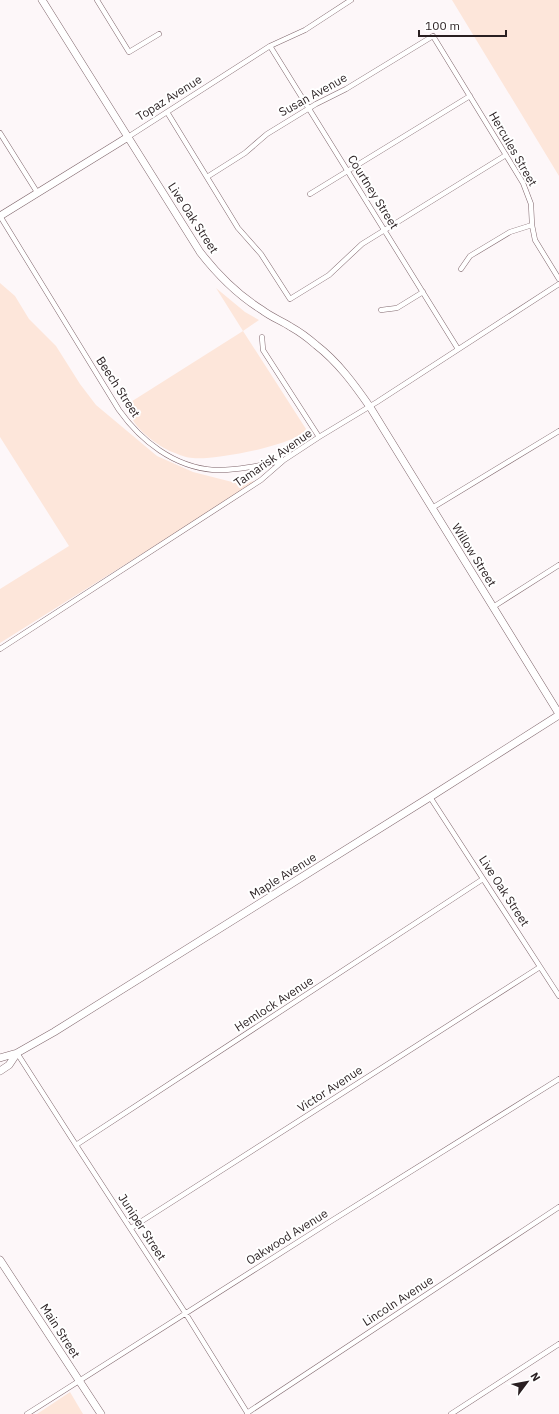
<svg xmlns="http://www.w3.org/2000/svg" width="559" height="1414" viewBox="0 0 559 1414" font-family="'IBM Plex Sans',sans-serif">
  <rect width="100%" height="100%" fill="#fdf7f9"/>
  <path fill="#fde6da" d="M452,0H559V176Z
    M0,283L15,296L29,319L56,346L80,384L96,405L157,456L193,472L240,484L259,480L172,535L0,643V589L69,546L0,437Z
    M216,288L245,312L259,320L243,331L306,429C299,445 210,461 193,458C187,458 180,455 175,453C162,449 141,433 134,422C131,416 129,410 126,405L243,331Z
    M70,1392L83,1414H37Z"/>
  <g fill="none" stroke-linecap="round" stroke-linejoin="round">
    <g stroke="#80676d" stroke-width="5.5">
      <path id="street" d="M97,0L129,52L159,34
        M270,46L458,349
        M167,112L238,228L261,254L290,299L329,275L362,244L506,155
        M0,133L37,192
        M128,137L270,46L305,30L351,0
        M207,177L245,153L267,134L316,104L346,89L433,36L523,183L531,204L532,225L535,240L559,279
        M310,194L470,96
        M0,216L119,410C141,441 174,467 214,470C236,471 262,465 284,460
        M461,269L470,256L510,232L532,225
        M381,310L397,308L423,292
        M262,337L263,350L319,437
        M432,508L559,431
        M493,607L559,565
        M0,649L261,480L284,460L319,437L377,402L559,284
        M430,797L559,996
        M17,1053L76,1145L186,1314L248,1414
        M76,1145L483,879
        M131,1228L540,967
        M247,1413L559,1207
        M27,1414L328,1223L559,1079
        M451,1414L559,1344"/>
    </g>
    <g stroke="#80676d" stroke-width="8">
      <path id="secondary" d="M42,0L200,252C217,274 238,295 262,310C271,317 282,321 291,327C300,332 308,338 316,345C338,362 354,384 370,407L559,714
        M0,216L128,137
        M0,1058L17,1053L54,1032L430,797L559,715
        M0,1071L9,1065L17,1053"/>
    </g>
    <g stroke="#80676d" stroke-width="8">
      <path id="primary" d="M0,1260L101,1414"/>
    </g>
    <use href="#street" stroke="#fff" stroke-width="4.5"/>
    <use href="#secondary" stroke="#fff" stroke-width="7"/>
    <use href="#primary" stroke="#fff" stroke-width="7"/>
  </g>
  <g text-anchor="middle" stroke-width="4" stroke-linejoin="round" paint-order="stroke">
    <g font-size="12" fill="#291f21" stroke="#fff">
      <text transform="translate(313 95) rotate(-29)" y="4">Susan Avenue</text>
      <text transform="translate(169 98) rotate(-32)" y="4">Topaz Avenue</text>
      <text transform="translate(513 149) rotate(60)" y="4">Hercules Street</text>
      <text transform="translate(373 192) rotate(58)" y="4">Courtney Street</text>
      <text transform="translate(193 218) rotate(57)" y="4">Live Oak Street</text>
      <text transform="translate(118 387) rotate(57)" y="4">Beech Street</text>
      <text transform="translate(273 458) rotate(-35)" y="4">Tamarisk Avenue</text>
      <text transform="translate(474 555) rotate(58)" y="4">Willow Street</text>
      <text transform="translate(283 876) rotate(-32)" y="4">Maple Avenue</text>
      <text transform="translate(504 891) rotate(57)" y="4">Live Oak Street</text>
      <text transform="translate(274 1004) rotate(-33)" y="4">Hemlock Avenue</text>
      <text transform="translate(330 1089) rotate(-33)" y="4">Victor Avenue</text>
      <text transform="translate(142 1227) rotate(57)" y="4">Juniper Street</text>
      <text transform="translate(287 1237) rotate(-32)" y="4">Oakwood Avenue</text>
      <text transform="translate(398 1301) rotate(-33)" y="4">Lincoln Avenue</text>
      <text transform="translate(60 1331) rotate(57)" y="4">Main Street</text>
    </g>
  </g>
  <g transform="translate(527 1382) rotate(58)" stroke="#ffffff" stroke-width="3" paint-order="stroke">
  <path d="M0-3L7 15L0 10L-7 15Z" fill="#291f21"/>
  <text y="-6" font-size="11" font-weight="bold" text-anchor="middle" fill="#291f21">N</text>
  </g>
  <path d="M419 30v6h87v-6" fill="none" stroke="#291f21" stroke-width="2"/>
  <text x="425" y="30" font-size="12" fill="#291f21" stroke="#ffffff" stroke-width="3" paint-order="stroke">100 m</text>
</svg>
